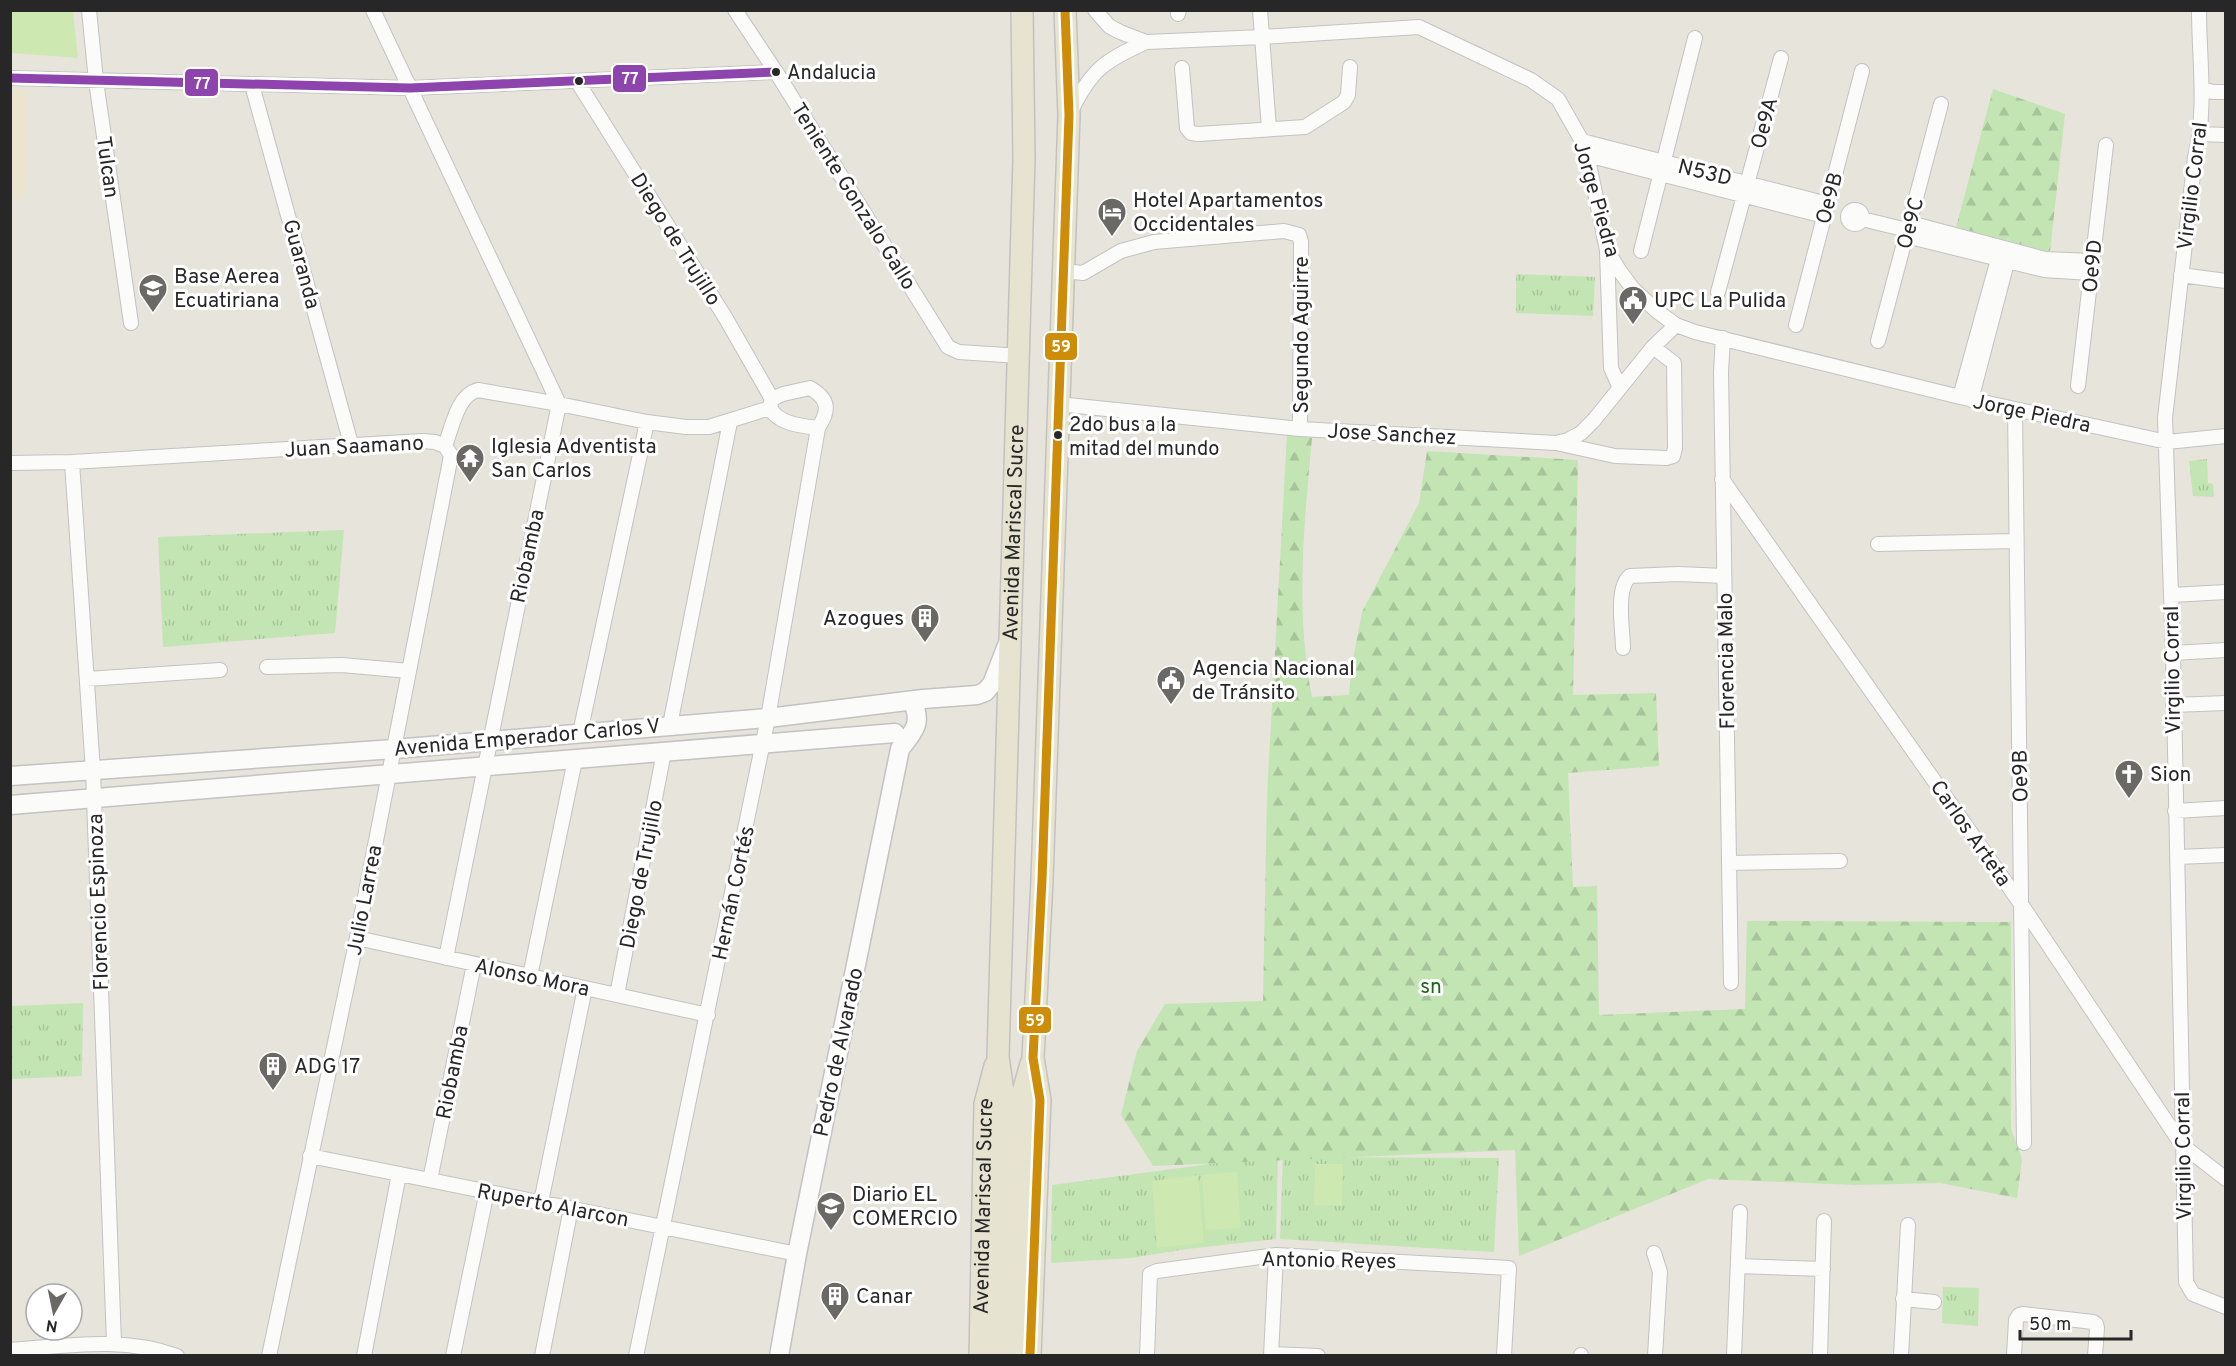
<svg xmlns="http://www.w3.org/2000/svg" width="2236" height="1366" viewBox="0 0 2236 1366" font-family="Overpass,sans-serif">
  <defs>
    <pattern id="grass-tufts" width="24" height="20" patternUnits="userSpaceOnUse" patternTransform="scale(1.5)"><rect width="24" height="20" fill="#c3e4b3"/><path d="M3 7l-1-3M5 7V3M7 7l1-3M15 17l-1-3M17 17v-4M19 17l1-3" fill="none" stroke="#a8c49a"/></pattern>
    <pattern id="forest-firs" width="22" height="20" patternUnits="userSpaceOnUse" patternTransform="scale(1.5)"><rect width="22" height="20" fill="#c3e4b3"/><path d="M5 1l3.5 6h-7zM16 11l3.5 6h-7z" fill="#a8c49a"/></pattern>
  </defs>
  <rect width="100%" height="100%" fill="#e7e4dc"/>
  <path fill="#ebe5d0" d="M11,90H28L26,198H11Z"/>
  <path fill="url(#grass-tufts)" d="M1516,274L1595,277L1593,316L1516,313Z
    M2207,459L2208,483L2213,484L2214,497L2193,496L2189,461Z
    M344,530L335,633L163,647L158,537Z
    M83,1003L82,1076L11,1079V1006Z
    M1278,1155L1276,1239L1187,1249L1131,1258L1051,1263L1052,1185Z
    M1283,1157L1499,1158L1494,1252L1280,1239Z
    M1943,1287L1979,1288L1978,1326L1942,1323Z"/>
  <path fill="url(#forest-firs)" d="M1993,89L2065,114L2050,252L1956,227Z
    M1287,434L1312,438C1304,524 1295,611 1312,697L1349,695L1351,670L1362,612L1419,503L1427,451L1578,460L1573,695L1656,693L1659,766L1568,773L1573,887L1597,886L1599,1015L1745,1009L1747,921L2011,922V1129L2022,1159L2017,1198L1940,1183L1856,1185L1708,1179L1519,1256L1515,1150L1153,1166L1121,1115L1137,1051L1165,1004L1263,1001L1267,797Z"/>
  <path fill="#cee8b1" d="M10,11H73L78,58L11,53Z
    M1315,1164H1343L1342,1206L1314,1205Z
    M1237,1172L1241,1228L1206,1230L1202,1175Z
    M1198,1175L1204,1243L1157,1248L1152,1181Z"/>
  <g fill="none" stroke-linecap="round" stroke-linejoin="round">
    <g stroke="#c4c2c2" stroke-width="16">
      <path id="street" d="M89,10L96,81L131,323
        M373,10L559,404L446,958
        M735,10L776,72L948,347L959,352L1020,356
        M1095,10L1109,26L1120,32L1146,42L1262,37L1419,27L1531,80L1558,99L1582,141L1587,155L1607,250L1619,270L1633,289L1658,312L1676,325L1695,332L1960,397L2167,442L2226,436
        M1260,10L1269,129
        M2199,10C2199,59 2207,109 2195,157L2165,418L2173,653L2186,1282L2193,1294L2226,1307
        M1178,14L1179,10
        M1182,68L1187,128L1191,133L1198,134L1305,127L1344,102L1348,95L1350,67
        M10,78L410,88L776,72
        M577,81L725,317L772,399
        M252,85L351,444
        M2202,89L2213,92H2226
        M1071,111C1092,69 1104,61 1146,42
        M2200,134L2226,135
        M1582,141L1828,204
        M1587,155L1824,216
        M1848 217a7 7 0 1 1 14 0a7 7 0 1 1-14 0Z
        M1862,219L1907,230
        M1910,223L2045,259L2092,261
        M1906,236L2044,270L2091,273
        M1641,251L1695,38
        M1607,252L1611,368L1620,388
        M1063,271L1083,273L1121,251L1154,242L1284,231L1299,235L1301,242L1300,429
        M2181,275L2226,281
        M1718,292L1781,58
        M1796,325L1862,71
        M1723,338L1721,372L1731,983
        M1878,341L1941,104
        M2078,386L2106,145
        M1960,397L2000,252
        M1971,400L2009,255
        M771,402L770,408C778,424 802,426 818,428
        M1058,404L1300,429L1556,443L1568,440L1581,433L1594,420L1653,347L1676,325
        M2015,410L2024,1143
        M1556,443L1615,456L1666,458L1673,456L1675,448L1674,363L1653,347
        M445,446C452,428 457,395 478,390L559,404L647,422L686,427H709L770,408
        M72,462L93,771L114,1343
        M10,463L72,462L422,441L435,442L445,446
        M1722,479L2023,907L2182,1145L2226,1179
        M1878,544L2016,541
        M2171,595L2226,592
        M1623,648C1623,630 1615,588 1630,576L1678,574L1724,576
        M2173,653L2226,650
        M267,667L342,665L409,671
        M87,679L220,670
        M2173,705L2226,703
        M670,725L730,422
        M580,733L647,422
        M2175,811L2226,808
        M2177,857L2226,855
        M1729,863L1840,861
        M357,938L708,1015
        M530,976L575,760
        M617,995L664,752
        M310,1156L797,1254
        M430,1180L474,964
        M541,1202L585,988
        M1654,1253L1660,1272L1655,1356
        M1738,1266L1823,1269
        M1903,1299L1934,1302
        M10,1350C68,1346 121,1336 177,1356
        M1272,1354L1318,1356
        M269,1356L357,938L449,466L451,455L445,446
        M364,1356L399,1174
        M453,1356L487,1191
        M542,1356L571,1208
        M636,1356L768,718L818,428C830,410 829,399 810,388L783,394L772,399
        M1147,1356L1150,1274L1157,1271L1276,1255L1509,1268L1504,1356
        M1271,1356L1276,1255
        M1581,1356V1355
        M1734,1356L1740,1212
        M1820,1356L1824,1221
        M1901,1356L1908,1225
        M2014,1356L2016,1320L2019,1315L2023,1314L2093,1322L2096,1324L2097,1328L2095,1356"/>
    </g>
    <g stroke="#c4c2c2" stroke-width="21">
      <path id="secondary" d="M10,776L394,749L768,718L923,699L977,695L985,692L992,684L1008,643
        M10,805L895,733
        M779,1356L797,1254L900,749C914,731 923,723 912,701"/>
    </g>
    <g stroke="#c3c2bf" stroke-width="24">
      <g id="primary">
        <path id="s1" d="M980,1356L985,1104L995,1066"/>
        <path id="s2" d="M995,1356L1004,1099L998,1057L1024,158L1022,10"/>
        <path d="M1010,1356L1021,1099L1031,1064"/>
        <path d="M1030,1356L1040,1100L1033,1058L1042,880L1069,115L1065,10"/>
      </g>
    </g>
    <use href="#street" stroke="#fbfbfa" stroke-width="14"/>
    <use href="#secondary" stroke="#fbfbfa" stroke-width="18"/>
    <use href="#primary" stroke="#e6e3d1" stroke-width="21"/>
    <g stroke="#fff" stroke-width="14">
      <path id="bus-1" d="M10,78L410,88L776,72"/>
    </g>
    <g stroke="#fff" stroke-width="14">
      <path id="bus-2" d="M1030,1356L1040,1100L1033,1058L1042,880L1069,115L1065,10"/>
    </g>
    <use href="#bus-1" stroke="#8e44ad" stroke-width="9"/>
    <use href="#bus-2" stroke="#cd8d08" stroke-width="9"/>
  </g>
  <defs>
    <g id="hotel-pin" transform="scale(1.5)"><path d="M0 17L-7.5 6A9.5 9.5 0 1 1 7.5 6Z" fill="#6a6966" stroke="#fff"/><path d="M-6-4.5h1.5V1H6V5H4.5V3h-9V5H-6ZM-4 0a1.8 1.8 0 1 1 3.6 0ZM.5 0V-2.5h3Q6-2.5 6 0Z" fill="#fff"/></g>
    <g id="school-pin" transform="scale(1.5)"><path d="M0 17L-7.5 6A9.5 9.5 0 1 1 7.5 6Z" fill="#6a6966" stroke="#fff"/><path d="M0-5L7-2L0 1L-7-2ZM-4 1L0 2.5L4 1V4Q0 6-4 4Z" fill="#fff"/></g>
    <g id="civic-pin" transform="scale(1.5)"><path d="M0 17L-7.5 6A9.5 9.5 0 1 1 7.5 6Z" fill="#6a6966" stroke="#fff"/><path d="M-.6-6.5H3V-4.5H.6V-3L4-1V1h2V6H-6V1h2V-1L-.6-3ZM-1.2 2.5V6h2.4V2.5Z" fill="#fff"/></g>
    <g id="temple-pin" transform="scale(1.5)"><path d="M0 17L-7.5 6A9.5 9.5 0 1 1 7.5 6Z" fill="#6a6966" stroke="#fff"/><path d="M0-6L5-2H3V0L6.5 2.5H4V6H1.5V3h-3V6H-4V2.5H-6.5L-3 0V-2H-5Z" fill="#fff"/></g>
    <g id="building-pin" transform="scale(1.5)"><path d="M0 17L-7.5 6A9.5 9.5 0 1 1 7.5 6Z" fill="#6a6966" stroke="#fff"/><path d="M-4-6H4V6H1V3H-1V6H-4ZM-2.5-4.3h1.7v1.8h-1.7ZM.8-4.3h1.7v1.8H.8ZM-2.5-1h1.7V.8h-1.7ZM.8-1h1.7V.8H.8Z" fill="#fff"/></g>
    <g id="church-pin" transform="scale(1.5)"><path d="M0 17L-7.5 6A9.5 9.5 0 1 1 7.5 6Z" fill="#6a6966" stroke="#fff"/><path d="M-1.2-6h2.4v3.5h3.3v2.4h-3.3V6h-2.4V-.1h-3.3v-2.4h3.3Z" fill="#fff"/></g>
  </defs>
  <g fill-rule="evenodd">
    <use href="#hotel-pin" x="1112" y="212"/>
    <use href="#school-pin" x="153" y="288"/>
    <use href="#civic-pin" x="1633" y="300"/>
    <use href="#temple-pin" x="470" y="458"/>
    <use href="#building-pin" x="925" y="618"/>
    <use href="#civic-pin" x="1171" y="680"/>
    <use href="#church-pin" x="2129" y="774"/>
    <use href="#building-pin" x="273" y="1066"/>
    <use href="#school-pin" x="831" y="1206"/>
    <use href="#building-pin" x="835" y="1296"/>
  </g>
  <g fill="#272727" stroke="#fff" stroke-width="2">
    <circle cx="776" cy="72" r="5"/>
    <circle cx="579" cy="81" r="5"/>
    <circle cx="1058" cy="435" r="5"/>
  </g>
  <g text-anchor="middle" stroke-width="6" stroke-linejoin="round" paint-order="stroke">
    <g font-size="20" fill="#272727" stroke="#fff" text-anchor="start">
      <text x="787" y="79">Andalucia</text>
      <text x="1069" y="431">2do bus a la<tspan x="1069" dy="24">mitad del mundo</tspan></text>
    </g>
    <g font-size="21" fill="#272727" stroke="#fff">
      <text transform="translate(1764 123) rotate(-75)" y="7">Oe9A</text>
      <text transform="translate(108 167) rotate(82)" y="7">Tulcan</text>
      <text transform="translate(1705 172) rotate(14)" y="7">N53D</text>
      <text transform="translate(2192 186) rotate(-83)" y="7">Virgilio Corral</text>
      <text transform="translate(854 196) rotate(58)" y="7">Teniente Gonzalo Gallo</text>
      <text transform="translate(1829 198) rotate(-75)" y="7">Oe9B</text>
      <text transform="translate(1597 199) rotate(74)" y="7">Jorge Piedra</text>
      <text transform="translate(1910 223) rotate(-75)" y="7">Oe9C</text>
      <text transform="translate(676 239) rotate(58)" y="7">Diego de Trujillo</text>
      <text transform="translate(302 264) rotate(75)" y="7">Guaranda</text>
      <text transform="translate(2092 266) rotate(-84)" y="7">Oe9D</text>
      <text transform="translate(1301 335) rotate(-90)" y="7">Segundo Aguirre</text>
      <text transform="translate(2032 413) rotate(12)" y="7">Jorge Piedra</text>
      <text transform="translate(1392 434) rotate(3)" y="7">Jose Sanchez</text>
      <text transform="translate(354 446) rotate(-3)" y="7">Juan Saamano</text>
      <text dy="7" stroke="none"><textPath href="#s2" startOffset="824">Avenida Mariscal Sucre</textPath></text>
      <text transform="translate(527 556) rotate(-78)" y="7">Riobamba</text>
      <text transform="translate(1726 661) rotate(-91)" y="7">Florencia Malo</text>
      <text transform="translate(2172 670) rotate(-91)" y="7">Virgilio Corral</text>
      <text transform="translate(527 737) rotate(-5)" y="7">Avenida Emperador Carlos V</text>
      <text transform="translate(2020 776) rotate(-91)" y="7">Oe9B</text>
      <text transform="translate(1971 833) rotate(55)" y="7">Carlos Arteta</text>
      <text transform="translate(641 874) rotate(-79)" y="7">Diego de Trujillo</text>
      <text transform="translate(733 893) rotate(-78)" y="7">Hernán Cortés</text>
      <text transform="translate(364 900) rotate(-79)" y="7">Julio Larrea</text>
      <text transform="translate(98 902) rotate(-92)" y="7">Florencio Espinoza</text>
      <text transform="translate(532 977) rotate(12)" y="7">Alonso Mora</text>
      <text transform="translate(838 1052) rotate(-78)" y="7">Pedro de Alvarado</text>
      <text transform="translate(452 1072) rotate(-79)" y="7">Riobamba</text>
      <text transform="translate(2183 1156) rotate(-91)" y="7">Virgilio Corral</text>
      <text transform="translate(553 1205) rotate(11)" y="7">Ruperto Alarcon</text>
      <text dy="7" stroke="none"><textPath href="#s1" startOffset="150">Avenida Mariscal Sucre</textPath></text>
      <text transform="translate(1329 1260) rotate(1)" y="7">Antonio Reyes</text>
    </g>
    <g font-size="21" fill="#272727" stroke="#fff" text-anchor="start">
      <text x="1133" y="207">Hotel Apartamentos<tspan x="1133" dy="24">Occidentales</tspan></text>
      <text x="174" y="283">Base Aerea<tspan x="174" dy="24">Ecuatiriana</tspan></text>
      <text x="1654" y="307">UPC La Pulida</text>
      <text x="491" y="453">Iglesia Adventista<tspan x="491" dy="24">San Carlos</tspan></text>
      <text x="904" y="625" text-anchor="end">Azogues</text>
      <text x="1192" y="675">Agencia Nacional<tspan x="1192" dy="24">de Tránsito</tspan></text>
      <text x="2150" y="781">Sion</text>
      <text x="294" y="1073">ADG 17</text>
      <text x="852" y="1201">Diario EL<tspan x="852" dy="24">COMERCIO</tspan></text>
      <text x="856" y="1303">Canar</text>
    </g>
    <g font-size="21" fill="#1e6517" stroke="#fff">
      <text x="1431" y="993">sn</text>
    </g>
  </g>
  <g stroke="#fff" stroke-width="2">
    <rect x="612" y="64" width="35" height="29" rx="6" fill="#8e44ad"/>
    <rect x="184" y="68" width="35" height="29" rx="6" fill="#8e44ad"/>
    <rect x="1044" y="332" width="34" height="29" rx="6" fill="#cd8d08"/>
    <rect x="1018" y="1006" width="34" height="28" rx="6" fill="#cd8d08"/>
  </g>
  <g font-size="16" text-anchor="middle" font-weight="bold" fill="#fff">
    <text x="630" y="84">77</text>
    <text x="202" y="89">77</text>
    <text x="1061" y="352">59</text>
    <text x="1035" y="1026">59</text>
  </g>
  <rect width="2236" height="1366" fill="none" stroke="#272727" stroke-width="24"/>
  <g transform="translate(54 1312) rotate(189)"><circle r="28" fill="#ffffff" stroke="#a9a9a9" stroke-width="1.5"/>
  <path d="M0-4.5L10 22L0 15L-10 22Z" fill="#6a6966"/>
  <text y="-9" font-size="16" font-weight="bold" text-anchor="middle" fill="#272727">N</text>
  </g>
  <path d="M2020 1330v9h111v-9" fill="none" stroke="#272727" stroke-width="3"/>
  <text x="2029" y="1330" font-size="18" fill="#272727" stroke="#ffffff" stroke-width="4.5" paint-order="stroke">50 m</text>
</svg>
